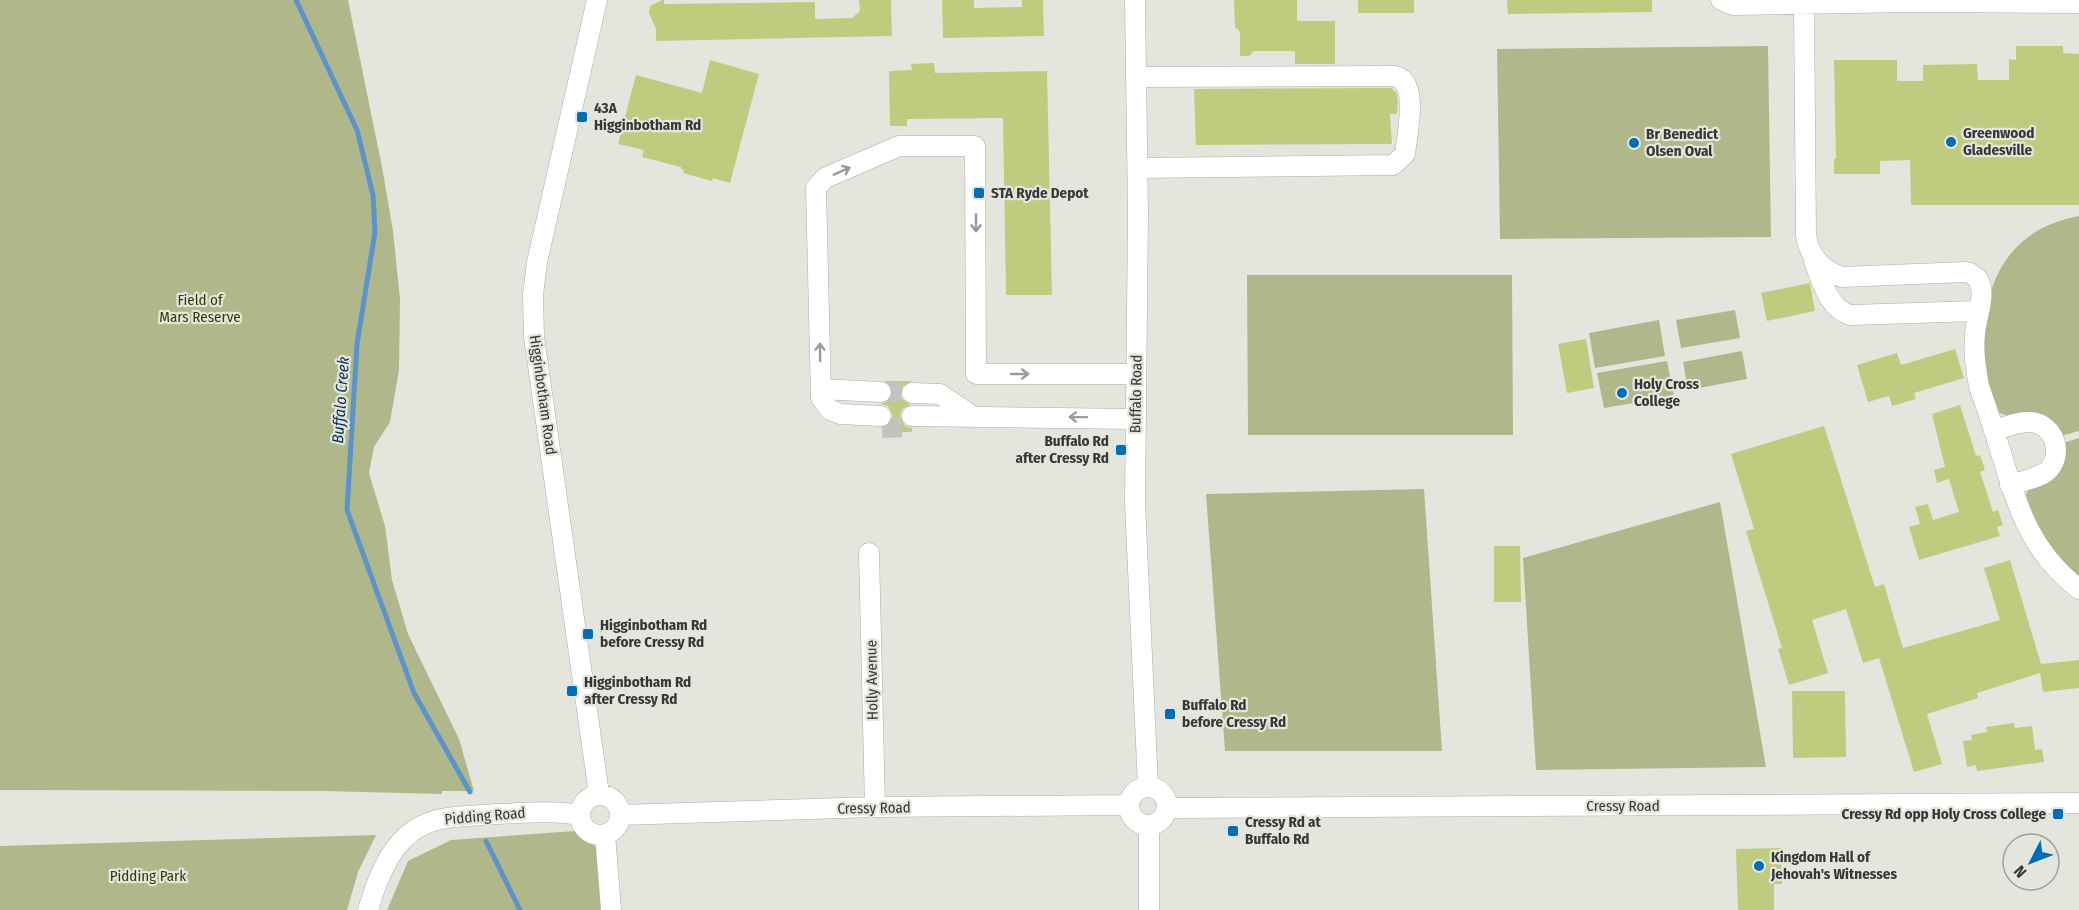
<svg xmlns="http://www.w3.org/2000/svg" width="2079" height="910" viewBox="0 0 2079 910" font-family="'Fira Sans Condensed',sans-serif">
  <rect width="100%" height="100%" fill="#e4e6de"/>
  <path fill="#b0b88b" d="M0,0H348L382,167L393,231L400,299L399,370L390,422L374,447L369,473L385,526L392,580L408,634L459,739L474,791H442V794L322,791L0,790Z
    M1768,46L1771,237L1500,239L1497,49Z
    M2079,216V431L2061,436L1997,412C1994,403 1989,395 1987,386C1980,366 1982,346 1984,326C1990,267 2019,227 2079,216Z
    M1247,275H1512L1513,435H1248Z
    M1735,310L1740,338L1681,348L1676,320Z
    M1659,320L1665,356L1595,368L1589,333Z
    M1742,351L1747,379L1688,390L1683,362Z
    M1667,361L1674,396L1604,408L1597,373Z
    M2079,438V578C2063,564 2020,514 2027,492L2063,443Z
    M1424,489L1442,751H1225L1206,494Z
    M1720,502L1766,767L1536,770L1523,558Z
    M575,831L599,849L603,910H387L408,861L451,840Z
    M376,835L358,872L347,910H0V846Z"/>
  <g fill="none" stroke-linecap="round" stroke-linejoin="round">
    <path stroke="#5b94ca" stroke-width="5" d="M296,0L357,130L373,195L375,232L357,344L347,510L414,693L470,792
      M486,841L520,910"/>
  </g>
  <path fill="#bfcc7f" d="M662,0H664V4L815,2V19L852,18L860,11L859,0H891L892,36L656,41V29L649,13L650,6Z
    M942,0H974V8L1022,7V0H1043L1044,36L943,38Z
    M1234,0H1297V21H1335V64H1295V51H1254L1249,56H1240V32L1235,27Z
    M1358,0H1414V13H1358Z
    M1507,0H1652V12L1508,14Z
    M2016,46H2063V53L2079,54V205H1911L1910,160L1880,161V174H1834V159H1836L1834,60H1897V81H1923V65L1977,64L1978,80H2009V59L2016,60Z
    M710,60L759,74L730,183L713,178L712,181L683,173L684,170L681,169V167L642,157L644,150L618,144L636,75L702,93Z
    M934,63L935,73L1047,71L1052,295H1006L1003,118L907,119V126H890L889,71L912,70L911,64Z
    M1391,88L1396,92L1398,101L1397,114H1390L1392,144L1196,145L1194,89Z
    M1810,283L1815,311L1767,321L1761,293Z
    M1586,339L1594,388L1567,393L1558,344Z
    M1955,349L1964,378L1914,393L1916,399L1892,406L1889,396L1868,402L1857,365L1897,353L1901,365Z
    M884,381H912L902,387L901,398L910,405L902,409L900,416L905,426L912,428V432H882V428L891,423L893,416L888,406L881,404L891,399L893,393L891,386Z
    M1960,405L1976,456L1980,455L1985,470L1980,472L1993,512L1998,510L2003,525L1997,527L2000,536L1919,560L1909,527L1920,524L1915,507L1928,504L1933,520L1959,512L1949,479L1937,483L1934,470L1945,467L1932,414Z
    M1824,426L1875,587L1884,584L1903,648L2000,620L1984,568L2010,560L2041,664L2079,660V688L2043,692L2040,673L1977,693L1978,698L1927,714L1942,764L1914,772L1879,658L1863,663L1846,609L1812,620L1828,673L1789,685L1778,649L1782,648L1746,531L1754,529L1731,454Z
    M1494,546H1520L1521,602H1494Z
    M1792,691H1845L1846,757L1793,758Z
    M2014,723L2015,728L2032,726L2035,750L2042,749L2044,762L1977,771L1976,765L1967,767L1963,741L1972,740L1971,735L1987,732L1986,727Z
    M1781,848L1782,884H1774V910H1738L1736,849Z"/>
  <g fill="none" stroke-linecap="round" stroke-linejoin="round">
    <path stroke="#c1c3bc" stroke-width="20" stroke-dasharray="20 10" stroke-linecap="butt" d="M881,392L912,393
      M882,428L912,427"/>
    <g stroke="#abada6" stroke-width="21">
      <path id="minor" d="M597,0L537,262L533,295L534,337L599,794
        M1135,0L1138,214L1135,503L1148,787
        M1721,0L1733,5L1910,2L2079,3
        M1804,5L1806,235C1809,256 1821,270 1842,277L1965,272L1970,273L1978,279C1987,295 1976,317 1975,334C1973,352 1976,369 1979,386C1987,409 1995,433 2002,456C2018,510 2032,553 2079,589
        M1137,77L1394,76C1420,80 1407,135 1405,154L1393,165L1138,168
        M1814,261C1822,281 1828,308 1850,315L1978,311
        M821,389L881,392
        M912,393L940,394L971,415
        M881,416L840,414L830,410L821,398L816,188L825,178L899,146H975L976,374H1136
        M912,416L1136,419
        M1994,431C2005,427 2019,421 2031,422C2055,424 2065,456 2046,472C2036,479 2022,481 2010,485
        M869,553L875,807
        M1129 806a19 19 0 1 1 38 0a19 19 0 1 1-38 0Z
        M580 815a20 20 0 1 1 40 0a20 20 0 1 1-40 0Z
        M1168,808L2079,803
        M620,815L875,807L1129,805
        M1149,826V910
        M605,834L611,910
        M368,910C378,876 393,836 428,823C449,815 475,816 497,814C525,813 552,810 579,815"/>
    </g>
    <use href="#minor" stroke="#fff" stroke-width="20"/>
  </g>
  <defs><path id="oneway-shaft" d="M-6 0H5M1.5-3L5.5 0L1.5 3" fill="none" stroke-width="1.6" stroke-linecap="round" stroke-linejoin="round" transform="scale(1.5)"/></defs>
  <g stroke="#9b9c9a">
    <use href="#oneway-shaft" transform="translate(842 171) rotate(-24)"/>
    <use href="#oneway-shaft" transform="translate(976 223) rotate(90)"/>
    <use href="#oneway-shaft" transform="translate(820 352) rotate(-91)"/>
    <use href="#oneway-shaft" transform="translate(1020 374)"/>
    <use href="#oneway-shaft" transform="translate(1078 417) rotate(-179)"/>
  </g>
  <g fill="#006db8" stroke="#e4e6de" stroke-width="2">
    <rect x="576" y="111" width="12" height="12" rx="3"/>
    <circle cx="1951" cy="142" r="6"/>
    <circle cx="1634" cy="143" r="6"/>
    <rect x="973" y="187" width="12" height="12" rx="3"/>
    <circle cx="1622" cy="393" r="6"/>
    <rect x="1115" y="444" width="12" height="12" rx="3"/>
    <rect x="582" y="628" width="12" height="12" rx="3"/>
    <rect x="566" y="685" width="12" height="12" rx="3"/>
    <rect x="1164" y="708" width="12" height="12" rx="3"/>
    <rect x="2052" y="808" width="12" height="12" rx="3"/>
    <rect x="1227" y="825" width="12" height="12" rx="3"/>
    <circle cx="1759" cy="866" r="6"/>
  </g>
  <g text-anchor="middle" stroke-width="4.5" stroke-linejoin="round" paint-order="stroke">
    <g font-size="15" font-weight="bold" fill="#373835" stroke="#e4e6de" text-anchor="start">
      <text x="594" y="113">43A<tspan x="594" dy="17">Higginbotham Rd</tspan></text>
      <text x="1963" y="138">Greenwood<tspan x="1963" dy="17">Gladesville</tspan></text>
      <text x="1646" y="139">Br Benedict<tspan x="1646" dy="17">Olsen Oval</tspan></text>
      <text x="991" y="198">STA Ryde Depot</text>
      <text x="1634" y="389">Holy Cross<tspan x="1634" dy="17">College</tspan></text>
      <text x="1109" y="446" text-anchor="end">Buffalo Rd<tspan x="1109" dy="17">after Cressy Rd</tspan></text>
      <text x="600" y="630">Higginbotham Rd<tspan x="600" dy="17">before Cressy Rd</tspan></text>
      <text x="584" y="687">Higginbotham Rd<tspan x="584" dy="17">after Cressy Rd</tspan></text>
      <text x="1182" y="710">Buffalo Rd<tspan x="1182" dy="17">before Cressy Rd</tspan></text>
      <text x="2046" y="819" text-anchor="end">Cressy Rd opp Holy Cross College</text>
      <text x="1245" y="827">Cressy Rd at<tspan x="1245" dy="17">Buffalo Rd</tspan></text>
      <text x="1771" y="862">Kingdom Hall of<tspan x="1771" dy="17">Jehovah's Witnesses</tspan></text>
    </g>
    <g font-size="15" fill="#343a00" stroke="#e4e6de">
      <text x="200" y="305">Field of<tspan x="200" dy="17">Mars Reserve</tspan></text>
      <text x="148" y="881">Pidding Park</text>
    </g>
    <g font-size="15" fill="#373835" stroke="#e4e6de">
      <text transform="translate(1136 394) rotate(-89)" y="5">Buffalo Road</text>
      <text transform="translate(543 395) rotate(82)" y="5">Higginbotham Road</text>
      <text transform="translate(872 680) rotate(-91)" y="5">Holly Avenue</text>
      <text x="1623" y="811">Cressy Road</text>
      <text transform="translate(874 808) rotate(-1)" y="5">Cressy Road</text>
      <text transform="translate(485 816) rotate(-5)" y="5">Pidding Road</text>
    </g>
    <g font-size="16" font-style="italic" fill="#063256" stroke="#e4e6de">
      <text transform="translate(340 400) rotate(-86)" y="6">Buffalo Creek</text>
    </g>
  </g>
  <g transform="translate(2031 862) rotate(228)"><circle r="28" fill="#e4e6de" stroke="#9fa09a" stroke-width="1.5"/>
  <path d="M0-4.5L10 22L0 15L-10 22Z" fill="#006db8"/>
  <text y="-9" font-size="16" font-weight="bold" text-anchor="middle" fill="#373835">N</text>
  </g>
</svg>
